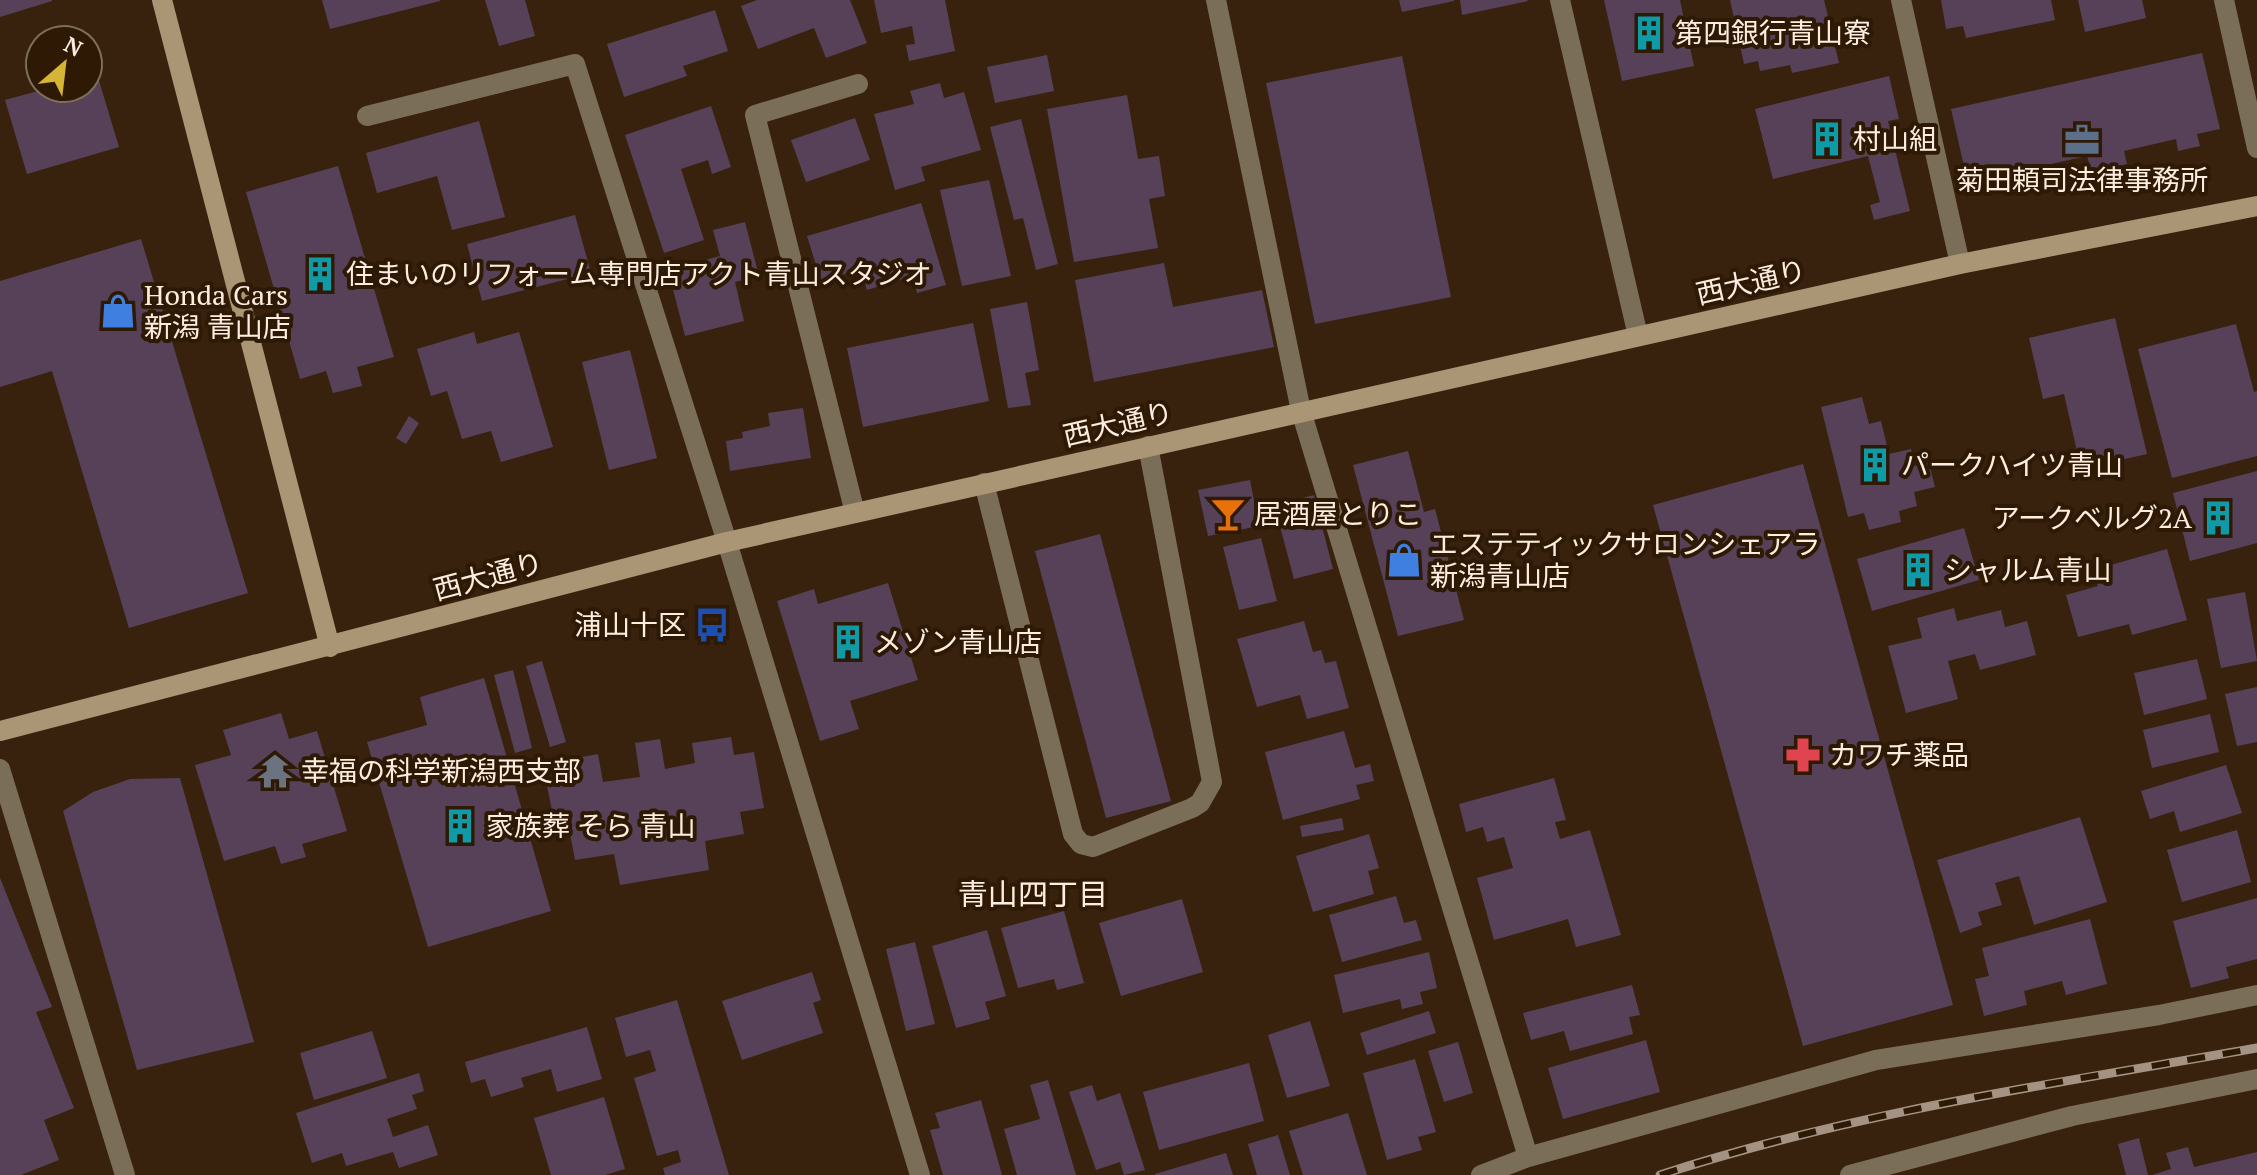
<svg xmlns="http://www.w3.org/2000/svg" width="2257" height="1175" viewBox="0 0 2257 1175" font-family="'PT Serif','Noto Sans JP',serif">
  <rect width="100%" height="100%" fill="#38220e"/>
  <path fill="#564159" d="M0,0H52V1L0,17Z
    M322,0H440V1L330,29Z
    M485,0H525L535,36L499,46Z
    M757,0H850L867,43L826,58L814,28L758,49L741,6Z
    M874,0H945L955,51L909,61L906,45L915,44L912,26L881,33Z
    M1399,0H1454V1L1402,12Z
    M1460,0H1527L1528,1L1462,15Z
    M1604,0H1680L1694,66L1622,81Z
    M1730,0H1824L1839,63L1792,73L1790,65L1760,71L1758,61L1744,64Z
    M1941,0H2051L2055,20L1966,38L1963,26L1946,29Z
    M2078,0H2142L2146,18L2085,32Z
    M715,10L728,51L683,66L687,76L624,97L607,44Z
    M2202,53L2220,129L2197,134L2200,146L2178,151L2176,139L2124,151L2127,164L2092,173L2087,156L2011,173L2014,187L1996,191L1993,178L1968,184L1951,109Z
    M1047,55L1054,91L995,103L987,67Z
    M1402,56L1451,297L1315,324L1266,83Z
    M97,74L119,147L27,174L5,100L49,88H88V77Z
    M1889,76L1899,119L1888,121L1910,211L1874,220L1870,205L1880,202L1868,156L1773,179L1755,109Z
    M940,83L944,98L964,92L981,150L921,167L925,181L895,190L874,114L914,104L910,91Z
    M1127,95L1138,159L1159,156L1165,196L1149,199L1158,248L1074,262L1047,109Z
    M711,106L731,167L712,174L708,160L681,169L704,240L664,253L625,135Z
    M855,118L870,160L806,182L791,140Z
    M1021,119L1058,264L1036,270L1023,218L1014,220L990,127Z
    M479,121L505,217L452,230L437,176L377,193L366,153Z
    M338,166L394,357L357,367L362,386L333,393L326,371L300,379L246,192Z
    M989,180L1011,276L962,286L940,190Z
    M921,203L946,285L917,293L912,276L867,290L861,269L821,281L807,236Z
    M575,215L591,273L482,301L467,244Z
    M745,222L759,276L735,282L744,321L685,336L668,270L720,256L713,230Z
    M141,239L248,593L129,628L52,371L0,387V281Z
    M1164,263L1173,307L1262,290L1274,347L1094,382L1075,280Z
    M1027,302L1039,370L1025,373L1031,405L1008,408L990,309Z
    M2115,318L2147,454L2081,469L2064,394L2043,399L2029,338Z
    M973,323L989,401L863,427L847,348Z
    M2236,324L2254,392L2257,391V456L2172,478L2138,349Z
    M474,332L477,344L519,332L553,447L501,462L491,431L462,439L447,391L431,396L417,349Z
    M630,350L657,458L609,470L582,362Z
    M1862,397L1869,424L1881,421L1889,454L1911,449L1914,466L1929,463L1935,487L1914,492L1917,506L1899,511L1901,522L1869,530L1864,513L1848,517L1821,407Z
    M803,408L811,458L730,471L726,441L743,438L742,432L770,426L768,413Z
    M409,416L419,423L406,444L396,438Z
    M1408,451L1424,512L1435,509L1464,620L1398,636L1353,465Z
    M1803,464L1953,1005L1803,1046L1653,505Z
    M2257,471V543L2190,561L2173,493Z
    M1250,480L1259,526L1208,536L1198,490Z
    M1314,495L1333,569L1294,579L1278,519L1302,513L1298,499Z
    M1964,528L1979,580L1872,611L1857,559Z
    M1100,534L1171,801L1106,818L1035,551Z
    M1261,538L1277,601L1239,610L1223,547Z
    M2167,549L2187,620L2132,635L2129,624L2078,637L2066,595L2098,586L2093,570Z
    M888,583L918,680L850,701L859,729L820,741L777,601L814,589L818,604Z
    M2245,592L2257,661L2221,668L2207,599Z
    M1954,608L1957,621L2001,610L2005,627L2027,621L2036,655L1980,670L1975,654L1948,661L1958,699L1906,713L1888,646L1922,638L1917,618Z
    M1304,621L1313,652L1321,650L1325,663L1336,661L1349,708L1307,719L1300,695L1257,707L1237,639Z
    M2197,659L2207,699L2144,715L2134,673Z
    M542,661L566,742L550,747L526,666Z
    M513,670L532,748L515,753L494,675Z
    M484,678L551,911L428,947L367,742L427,725L420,697Z
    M2257,687V742L2237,746L2225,694Z
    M281,713L289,739L317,731L347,831L302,844L306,857L281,864L275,846L224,861L195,765L231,755L223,730Z
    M2210,714L2219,752L2152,768L2143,730Z
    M1344,731L1355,768L1370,764L1374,781L1356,785L1360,799L1283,820L1265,752Z
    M731,737L734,755L754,752L764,808L740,812L744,834L705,841L709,870L620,885L614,854L575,860L566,813L553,815L546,781L558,779L555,762L598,754L603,782L640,777L635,743L660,739L665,769L695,763L692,743Z
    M2226,765L2242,813L2180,832L2174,811L2150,819L2141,791Z
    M180,778L254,1042L137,1070L63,811L93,792L130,779Z
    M1554,778L1566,820L1555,822L1560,839L1590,830L1621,935L1576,947L1568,919L1494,940L1477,878L1513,868L1504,837L1487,842L1483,827L1466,832L1459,804Z
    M2080,817L2107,902L2034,925L2019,876L1995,883L2002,905L1978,912L1982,925L1960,933L1937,860Z
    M1342,818L1344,830L1302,837L1300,826Z
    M2237,830L2251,882L2182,902L2167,850Z
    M1369,834L1379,868L1368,871L1374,894L1313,912L1296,856Z
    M0,878L52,1007L36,1012L74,1108L44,1120L59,1160L21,1175H0Z
    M1396,896L1404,923L1416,920L1422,940L1342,962L1329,915Z
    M2257,898V959L2226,967L2229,978L2191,988L2173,921Z
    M1182,899L1203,972L1121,996L1099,923Z
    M1064,911L1084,983L1057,990L1054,979L1018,988L1001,928Z
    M2090,919L2107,984L2066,995L2062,981L2024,991L2027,1005L1984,1016L1975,979L1989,976L1982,948Z
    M987,930L1006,996L985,1002L990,1019L956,1028L932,946Z
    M915,942L935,1024L906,1031L886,949Z
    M1429,952L1437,988L1420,992L1423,1004L1402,1009L1400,999L1343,1013L1334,975Z
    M812,972L821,1000L813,1003L823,1033L742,1060L722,1001Z
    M1632,985L1640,1015L1629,1017L1633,1034L1570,1051L1564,1031L1531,1040L1523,1013Z
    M677,1000L729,1175H665L663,1168L681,1162L678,1150L657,1156L634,1078L656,1071L650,1050L626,1057L615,1018Z
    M1429,1011L1436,1033L1367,1055L1360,1033Z
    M1310,1021L1330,1086L1287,1098L1268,1035Z
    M587,1027L602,1079L557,1092L551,1069L521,1078L524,1087L491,1097L485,1079L471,1083L465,1062Z
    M372,1031L387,1078L314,1100L300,1053Z
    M1646,1040L1660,1092L1563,1119L1548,1068Z
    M1458,1042L1473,1093L1444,1102L1428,1051Z
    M1415,1059L1436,1132L1418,1137L1422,1150L1387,1160L1363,1073Z
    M1249,1063L1264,1121L1159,1150L1143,1092Z
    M419,1073L424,1091L412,1095L417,1109L387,1119L393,1137L428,1125L438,1155L399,1168L393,1152L346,1166L342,1153L312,1163L296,1113Z
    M1048,1080L1076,1175H1017L1004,1129L1040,1119L1030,1085Z
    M1092,1085L1097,1101L1120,1093L1145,1170L1124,1175L1120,1162L1096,1170L1069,1092Z
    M604,1097L625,1169L605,1175H551L534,1118Z
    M981,1100L1002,1175H943L930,1130L940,1128L935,1113Z
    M1348,1113L1367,1175H1303L1289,1131Z
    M1278,1135L1290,1175H1257L1248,1144Z
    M2139,1138L2148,1175H2126L2118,1144Z
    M2188,1147L2194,1167L2257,1152V1175H2152L2171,1169L2166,1153Z
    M1226,1153L1233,1175H1155V1174Z"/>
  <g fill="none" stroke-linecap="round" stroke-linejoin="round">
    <path stroke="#7b6e59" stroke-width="20" d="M984,483L1073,834L1081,844L1093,847L1192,808L1200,803L1212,782L1148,446"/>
    <path stroke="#7b6e59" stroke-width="20" d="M1216,0L1301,411L1528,1157
      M1560,0L1638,336
      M1901,0L1960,264
      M2224,0L2257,148
      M367,116L575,64L727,542L920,1175
      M855,513L755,115L858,84
      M0,769L125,1175
      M1481,1175L1528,1157L1876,1060L2159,1015L2257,995
      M1850,1175L2072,1116L2257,1079"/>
    <path stroke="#aa9574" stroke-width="20" d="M162,0L330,647
      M0,731L727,542L1960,264L2257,206"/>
    <g stroke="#a49282" stroke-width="9">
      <path id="rail" d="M1660,1175C1853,1112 2058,1083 2257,1048"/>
    </g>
    <use href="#rail" stroke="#2e1904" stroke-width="6" stroke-dasharray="18" stroke-linecap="butt"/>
  </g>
  <defs>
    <g id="building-bare" transform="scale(2.76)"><path d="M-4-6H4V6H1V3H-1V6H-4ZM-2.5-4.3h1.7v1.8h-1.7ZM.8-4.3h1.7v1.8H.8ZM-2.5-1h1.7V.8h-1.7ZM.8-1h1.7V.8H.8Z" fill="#0f9aa8" stroke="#2e1904" stroke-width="2.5" paint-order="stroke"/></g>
    <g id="office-bare" transform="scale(2.76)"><path d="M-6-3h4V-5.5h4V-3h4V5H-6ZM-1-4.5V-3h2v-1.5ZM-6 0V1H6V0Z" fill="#5c6f8a" stroke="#2e1904" stroke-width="2.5" paint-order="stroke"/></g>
    <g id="shop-bare" transform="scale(2.76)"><path d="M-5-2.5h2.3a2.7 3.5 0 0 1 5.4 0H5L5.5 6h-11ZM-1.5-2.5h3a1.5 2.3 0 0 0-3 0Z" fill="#3f7fe0" stroke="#2e1904" stroke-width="2.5" paint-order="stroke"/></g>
    <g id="bar-bare" transform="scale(2.76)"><path d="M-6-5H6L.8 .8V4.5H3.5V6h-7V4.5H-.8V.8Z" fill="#e8710a" stroke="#2e1904" stroke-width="2.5" paint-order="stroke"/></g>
    <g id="bus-bare" transform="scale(2.76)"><path d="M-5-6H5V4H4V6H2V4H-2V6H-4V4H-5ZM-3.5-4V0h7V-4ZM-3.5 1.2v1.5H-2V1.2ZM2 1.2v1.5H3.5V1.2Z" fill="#1a4fb4" stroke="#2e1904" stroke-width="2.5" paint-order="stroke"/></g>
    <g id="pharmacy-bare" transform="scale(2.76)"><path d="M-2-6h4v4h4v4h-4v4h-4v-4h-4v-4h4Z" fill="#e0444e" stroke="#2e1904" stroke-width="2.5" paint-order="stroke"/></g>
    <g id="temple-bare" transform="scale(2.76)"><path d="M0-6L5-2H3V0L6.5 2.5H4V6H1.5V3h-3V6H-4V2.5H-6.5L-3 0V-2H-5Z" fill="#6b7280" stroke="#2e1904" stroke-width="2.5" paint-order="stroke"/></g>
  </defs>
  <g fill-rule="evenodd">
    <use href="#building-bare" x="1649" y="33"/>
    <use href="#building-bare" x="1827" y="139"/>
    <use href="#office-bare" x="2082" y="140"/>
    <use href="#building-bare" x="320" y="274"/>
    <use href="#shop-bare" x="118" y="311"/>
    <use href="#building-bare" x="1875" y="465"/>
    <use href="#bar-bare" x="1228" y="514"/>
    <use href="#building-bare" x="2218" y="518"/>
    <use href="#shop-bare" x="1404" y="560"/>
    <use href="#building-bare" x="1918" y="570"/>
    <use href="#bus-bare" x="712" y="625"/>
    <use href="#building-bare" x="848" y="642"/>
    <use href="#pharmacy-bare" x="1803" y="755"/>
    <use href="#temple-bare" x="275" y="771"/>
    <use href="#building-bare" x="460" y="826"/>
  </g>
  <g text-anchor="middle" stroke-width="8" stroke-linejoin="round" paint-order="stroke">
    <g font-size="28" fill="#fcede0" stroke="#2e1904" text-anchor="start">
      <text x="1675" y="43">第四銀行青山寮</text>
      <text x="1853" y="149">村山組</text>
      <text x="2082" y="190" text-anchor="middle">菊田頼司法律事務所</text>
      <text x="346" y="284">住まいのリフォーム専門店アクト青山スタジオ</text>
      <text x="144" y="305">Honda Cars<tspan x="144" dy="32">新潟 青山店</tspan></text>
      <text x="1901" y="475">パークハイツ青山</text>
      <text x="1254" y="524">居酒屋とりこ</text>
      <text x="2192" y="528" text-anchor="end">アークベルグ2A</text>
      <text x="1430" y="554">エステティックサロンシェアラ<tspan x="1430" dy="32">新潟青山店</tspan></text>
      <text x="1944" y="580">シャルム青山</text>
      <text x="686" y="635" text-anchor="end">浦山十区</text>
      <text x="874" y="652">メゾン青山店</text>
      <text x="1829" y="765">カワチ薬品</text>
      <text x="301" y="781">幸福の科学新潟西支部</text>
      <text x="486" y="836">家族葬 そら 青山</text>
    </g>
    <g font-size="28" fill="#fcede0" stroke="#2e1904">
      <text transform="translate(1751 282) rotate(-13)" y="10">西大通り</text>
      <text transform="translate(1118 424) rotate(-13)" y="10">西大通り</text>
      <text transform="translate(488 576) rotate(-15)" y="10">西大通り</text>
    </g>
    <g font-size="30" fill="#fcede0" stroke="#2e1904">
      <text x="1033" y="905">青山四丁目</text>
    </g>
  </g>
  <g transform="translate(64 64) rotate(28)"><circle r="38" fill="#2e1904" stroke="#806e5c" stroke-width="2"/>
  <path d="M0-6L14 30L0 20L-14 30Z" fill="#d5b535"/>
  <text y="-12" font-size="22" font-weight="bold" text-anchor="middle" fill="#fcede0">N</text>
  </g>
</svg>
